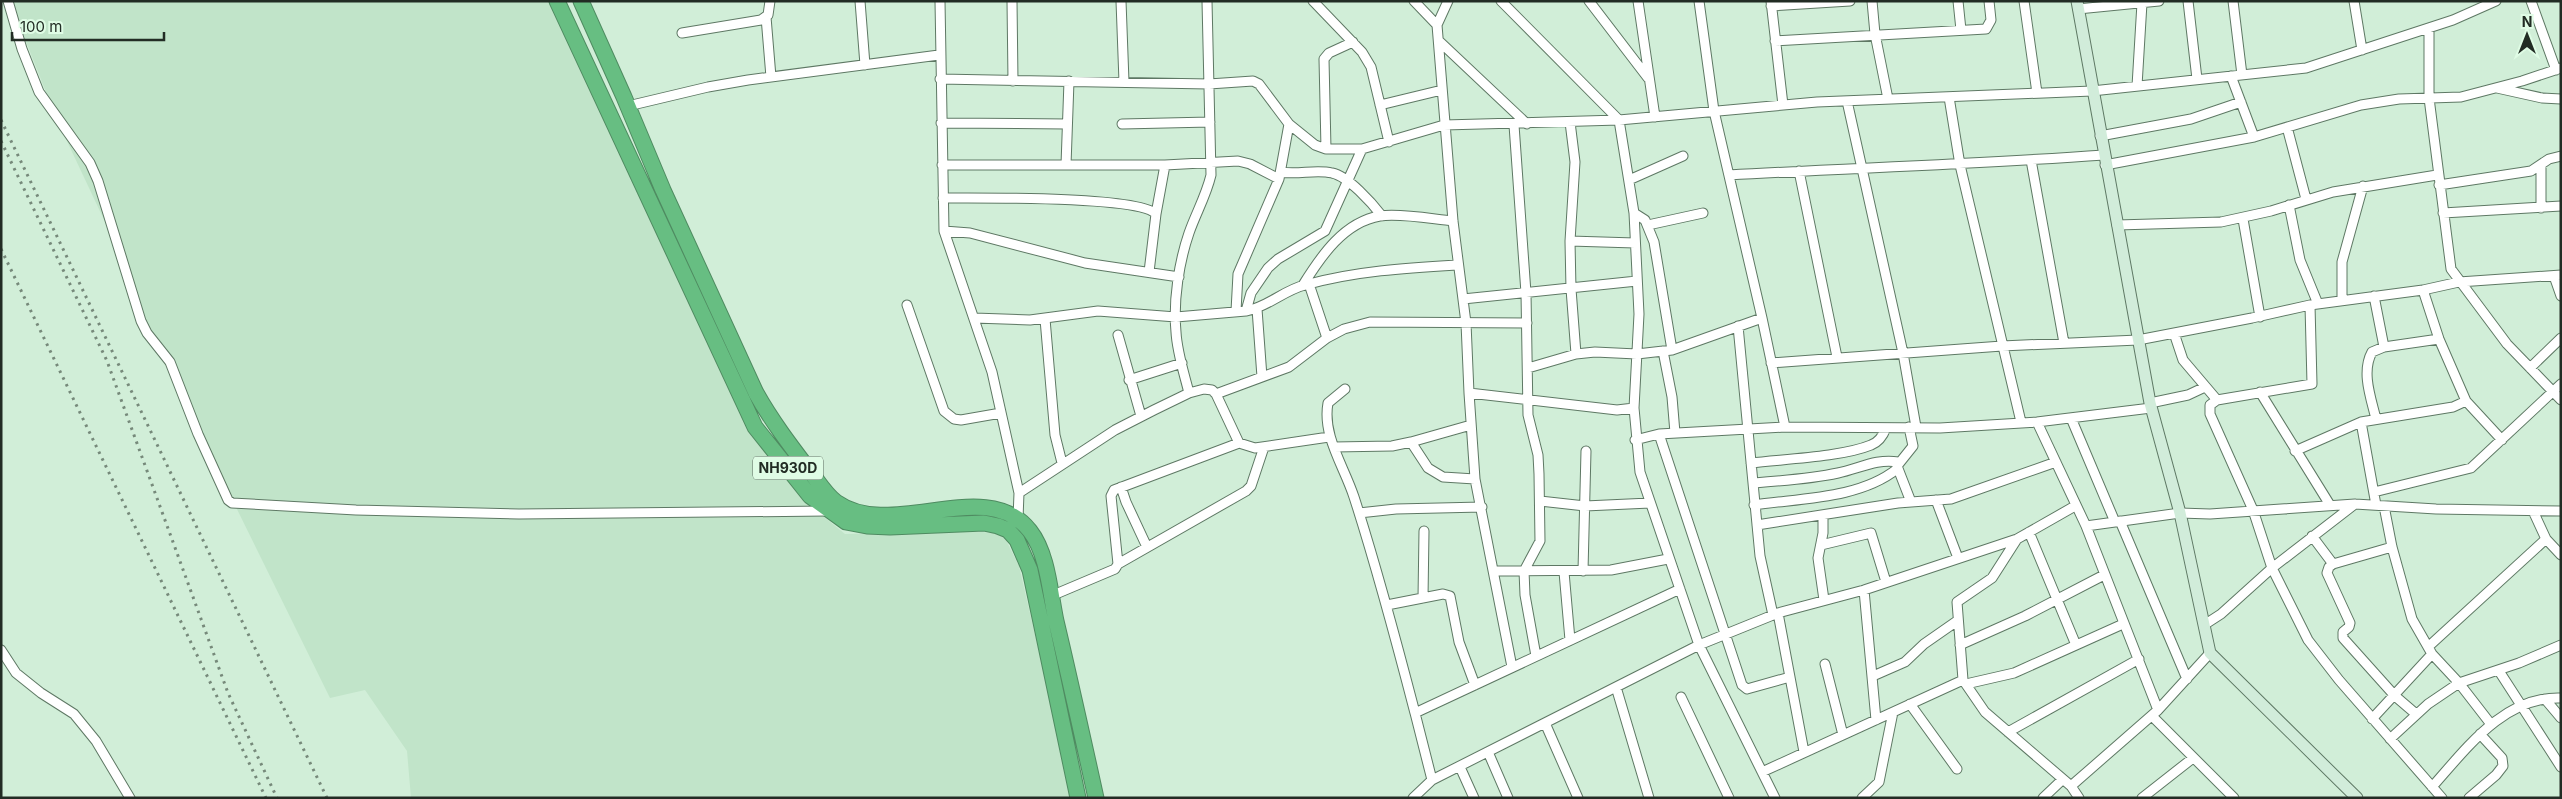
<svg xmlns="http://www.w3.org/2000/svg" width="2562" height="799" viewBox="0 0 2562 799" font-family="Inter,sans-serif">
  <rect width="100%" height="100%" fill="#d1eed8"/>
  <path fill="#c1e4c9" d="M10,1H557L739,398L806,502L845,534L972,531L1003,534L1019,566L1073,798H411L407,751L365,690L330,698L131,294L114,241L57,120Z"/>
  <g fill="none" stroke-linecap="round" stroke-linejoin="round">
    <g stroke="#5e7864" stroke-width="11">
      <path id="street" d="M8,1L22,49L39,92L90,163L98,181L141,321L147,333L170,362L198,434L228,500L232,503L356,510L519,514L827,511
        M860,1L865,65
        M940,1L944,231L992,372L1019,493L1018,519L1015,522
        M1012,1L1013,81
        M1121,1L1124,82
        M1313,1L1362,52L1371,67L1389,142
        M1414,1L1437,25L1453,221L1466,323L1469,393
        M1501,1L1619,120L1634,213L1639,314L1634,408L1640,472L1699,645L1775,798
        M1589,1L1648,78
        M1638,1L1655,117
        M1699,1L1714,111L1762,318L1785,427
        M1771,1L1783,105
        M1872,1L1875,34L1888,99
        M1958,1L1961,30
        M2024,1L2037,93
        M2188,1L2197,79
        M2233,1L2242,75
        M2354,1L2362,50
        M2531,1L2556,70
        M1771,6L1850,1
        M2078,9L2159,1
        M766,17L771,77
        M1437,25L1448,1
        M2429,28V98L2451,269L2507,344L2561,400
        M682,33L761,20L768,15L770,1
        M1439,41L1527,124
        M1775,41L1986,29L1991,20L1989,1
        M2231,76L2254,137
        M940,79L1209,84L1253,81L1259,84L1289,124L1315,145L1326,149H1362L1444,125L1619,120L1817,102L2092,91L2306,68L2453,20L2496,1
        M2137,86L2142,3
        M2497,88L2542,98L2561,99
        M1949,97L1960,165L2021,422
        M1847,101L1903,353L1916,427
        M1380,105L1442,90
        M628,106L708,87L748,80L939,55
        M1570,122L1575,162L1570,241L1571,289L1576,354
        M941,123L1067,124
        M1122,124L1210,122
        M1514,125L1526,293L1528,415L1538,455L1539,474L1540,541L1524,571L1525,595L1536,656
        M2287,127L2306,199
        M2100,136L2191,119L2241,102
        M1326,149L1324,59L1329,53L1353,42
        M2031,160L2064,343
        M942,165H1165L1238,161L1250,164L1279,179
        M1066,165L1069,81
        M2105,165L2254,137L2361,105L2399,99L2461,97L2522,81L2561,68
        M2541,165V208
        M1799,171L1837,357
        M1281,172C1298,175 1316,169 1332,173C1348,176 1372,203 1382,216
        M1729,175C1854,168 1979,164 2104,155
        M1629,180L1683,156
        M2439,185L2531,171L2549,159L2561,156
        M943,198C977,198 1139,196 1156,214L1149,272
        M2289,205L2300,260L2318,304
        M1634,213L1645,220L1654,242L1672,350
        M2443,213L2561,206
        M1156,214L1165,165
        M2243,219L2260,317
        M1648,225L1703,213
        M2117,225L2221,222L2271,211L2333,192L2437,175
        M944,231L970,233L1085,263L1179,277
        M1570,241L1635,243
        M2554,276L2561,296
        M1309,284L1327,338
        M1303,285C1321,256 1344,222 1380,216C1401,213 1432,219 1453,221
        M2423,290L2439,339L2466,401L2502,440
        M2374,296L2384,347
        M1463,299L1637,281
        M2342,300V262L2363,186
        M907,305L944,411L954,419L961,420L1001,413
        M2310,305L2312,384L2217,400L2210,405V414L2253,510L2272,568L2308,640L2339,680L2442,798
        M1257,309L1262,377
        M1236,311L1238,274L1279,179L1289,124
        M1246,311L1251,293L1268,268L1278,259L1325,231L1362,149
        M974,318L1030,320L1098,311L1176,317L1246,311C1268,307 1284,290 1305,285C1355,271 1406,268 1457,265
        M1045,319L1055,435L1062,463
        M1738,326L1760,556L1773,615
        M2174,333L2183,360L2217,400
        M1118,335L1141,416
        M1663,351L1672,397L1675,433
        M1771,363L2002,346L2138,340L2252,318L2310,305L2423,290L2459,282L2561,275
        M1528,368L1576,354L1595,352L1637,354L1672,350L1762,318
        M2530,368L2561,338
        M1129,380L1182,363
        M1345,389L1328,403C1322,436 1344,466 1354,497C1377,568 1396,640 1415,713L1680,589
        M2260,392L2330,505
        M1189,393C1184,373 1177,352 1176,332C1173,301 1179,262 1189,233C1196,213 1206,196 1211,175L1207,1
        M1216,394L1289,367L1327,338L1344,329L1370,322L1527,323
        M2150,403L2188,395L2205,387
        M2071,418L2115,522
        M2376,419C2371,398 2361,372 2372,352L2384,347L2439,339
        M2037,422L2086,526L2158,710L2210,653
        M2361,422L2376,505
        M1909,427L1913,446L1897,466L1911,502
        M1659,434L1742,685L1747,689L1790,677
        M1635,440L1659,434L1785,427L1940,428L2037,422L2151,408
        M1411,442L1471,425
        M1334,447L1392,446L1411,442L1428,468L1443,477L1475,479L1469,393L1617,410L1634,408
        M2295,451L2361,422L2453,407L2466,401
        M1751,463C1784,459 1842,457 1871,445C1879,442 1883,436 1886,428
        M1475,479L1512,667
        M1753,483C1781,481 1810,479 1838,473C1858,469 1877,458 1898,462
        M1121,487L1126,502L1147,547
        M2374,492L2471,468L2561,384
        M1019,493L1115,430L1154,410L1189,393L1204,389L1212,390L1216,394L1239,443L1255,448L1329,437
        M1936,500L1958,558
        M1540,501L1585,506L1650,503
        M1754,505C1801,498 1859,499 1897,469
        M2384,506L2392,547L2412,619L2432,654L2459,683L2490,723
        M1359,513L1396,509L1482,507
        M2534,513L2546,539L2561,555
        M1823,515V533L1818,558L1824,600
        M2120,521L2187,679
        M1757,525L1898,503L1951,499L2056,462
        M2086,526L2180,513L2210,514L2355,504L2436,509L2561,511
        M2029,532L2076,645
        M2312,536L2333,564
        M1821,545L1871,533L1886,582
        M2392,547L2333,564L2329,567L2327,573L2350,623L2349,627L2343,632V638L2395,696L2416,714
        M1118,564L1246,491L1251,486L1264,447
        M1495,571L1611,570L1668,559
        M1583,571L1586,451
        M1564,572L1570,640
        M1864,590L1876,720
        M1051,596L1115,569L1118,564L1111,496L1114,490L1239,443
        M1423,598L1424,531
        M1387,605L1443,594L1450,596L1459,642L1475,685
        M1778,613L1804,752
        M2204,625L2221,614L2272,568L2355,504
        M1960,645L2025,616L2104,575
        M2428,647L2546,539
        M1,650L16,673L41,693L74,714L96,741L130,798
        M1825,664L1843,735
        M2499,671L2561,767
        M1873,676L1905,662L1924,644L1957,621
        M1963,680L1985,712L2071,786L2158,710
        M1966,684L2014,673L2123,624
        M1616,687L1649,798
        M1681,697L1729,798
        M2545,699L2561,718
        M1910,704L1957,769
        M1415,713L1432,780L1699,645L1778,613L1864,590L2017,539L2075,506
        M2152,716L2234,798
        M2372,719L2432,654
        M1545,723L1578,798
        M2008,732L2139,659
        M2390,739L2428,704L2459,683L2519,663L2561,645
        M1488,752L1508,798
        M1460,767L1474,798
        M1762,772L1963,680L1957,602L1992,578L2017,539
        M2071,786L2079,798
        M2432,787C2466,749 2504,696 2561,698
        M1413,798L1432,780
        M1862,798L1879,782L1893,712
        M2043,798L2063,779
        M2142,798L2193,758
        M2469,798L2496,775L2503,766L2502,758L2480,734"/>
    </g>
    <g stroke="#5e7864" stroke-width="13">
      <path id="secondary" d="M2077,1L2150,403L2180,513L2210,653L2357,798"/>
    </g>
    <g stroke="#4f8b61" stroke-width="17">
      <path id="highway" d="M557,1L755,427L810,496L846,522L867,526L890,527L984,523L998,526L1008,530L1017,540L1030,570L1078,798
        M581,1L624,97L663,190L756,393C771,420 790,445 809,470C818,481 825,494 836,502C892,542 986,474 1030,531C1048,554 1050,593 1056,621C1070,680 1083,739 1096,798"/>
    </g>
    <use href="#street" stroke="#fff" stroke-width="9"/>
    <use href="#secondary" stroke="#d1ecda" stroke-width="11"/>
    <use href="#highway" stroke="#67be82" stroke-width="15"/>
    <path stroke="#76897a" stroke-width="3" stroke-dasharray="2.5 5" stroke-linecap="butt" d="M1,120L327,798
      M1,141L107,361L228,693L277,798
      M1,249L266,798"/>
  </g>
  <g text-anchor="middle" stroke-width="4" stroke-linejoin="round" paint-order="stroke">
    <rect fill="#dffce5" stroke="#5b6a5e" stroke-width="1" x="753" y="456.5" width="70" height="23" rx="4"/>
    <g font-size="14" font-weight="bold" fill="#222c24">
      <text x="788" y="473">NH930D</text>
    </g>
  </g>
  <rect width="2562" height="799" fill="none" stroke="#222c24" stroke-width="5"/>
  <g transform="translate(2527 35)" stroke="#dffce5" stroke-width="4" paint-order="stroke">
  <path d="M0-4L9 19L0 12L-9 19Z" fill="#222c24"/>
  <text y="-8" font-size="14" font-weight="bold" text-anchor="middle" fill="#222c24">N</text>
  </g>
  <path d="M12 32v8h152v-8" fill="none" stroke="#222c24" stroke-width="2.5"/>
  <text x="20" y="32" font-size="15" fill="#222c24" stroke="#dffce5" stroke-width="4" paint-order="stroke">100 m</text>
</svg>
